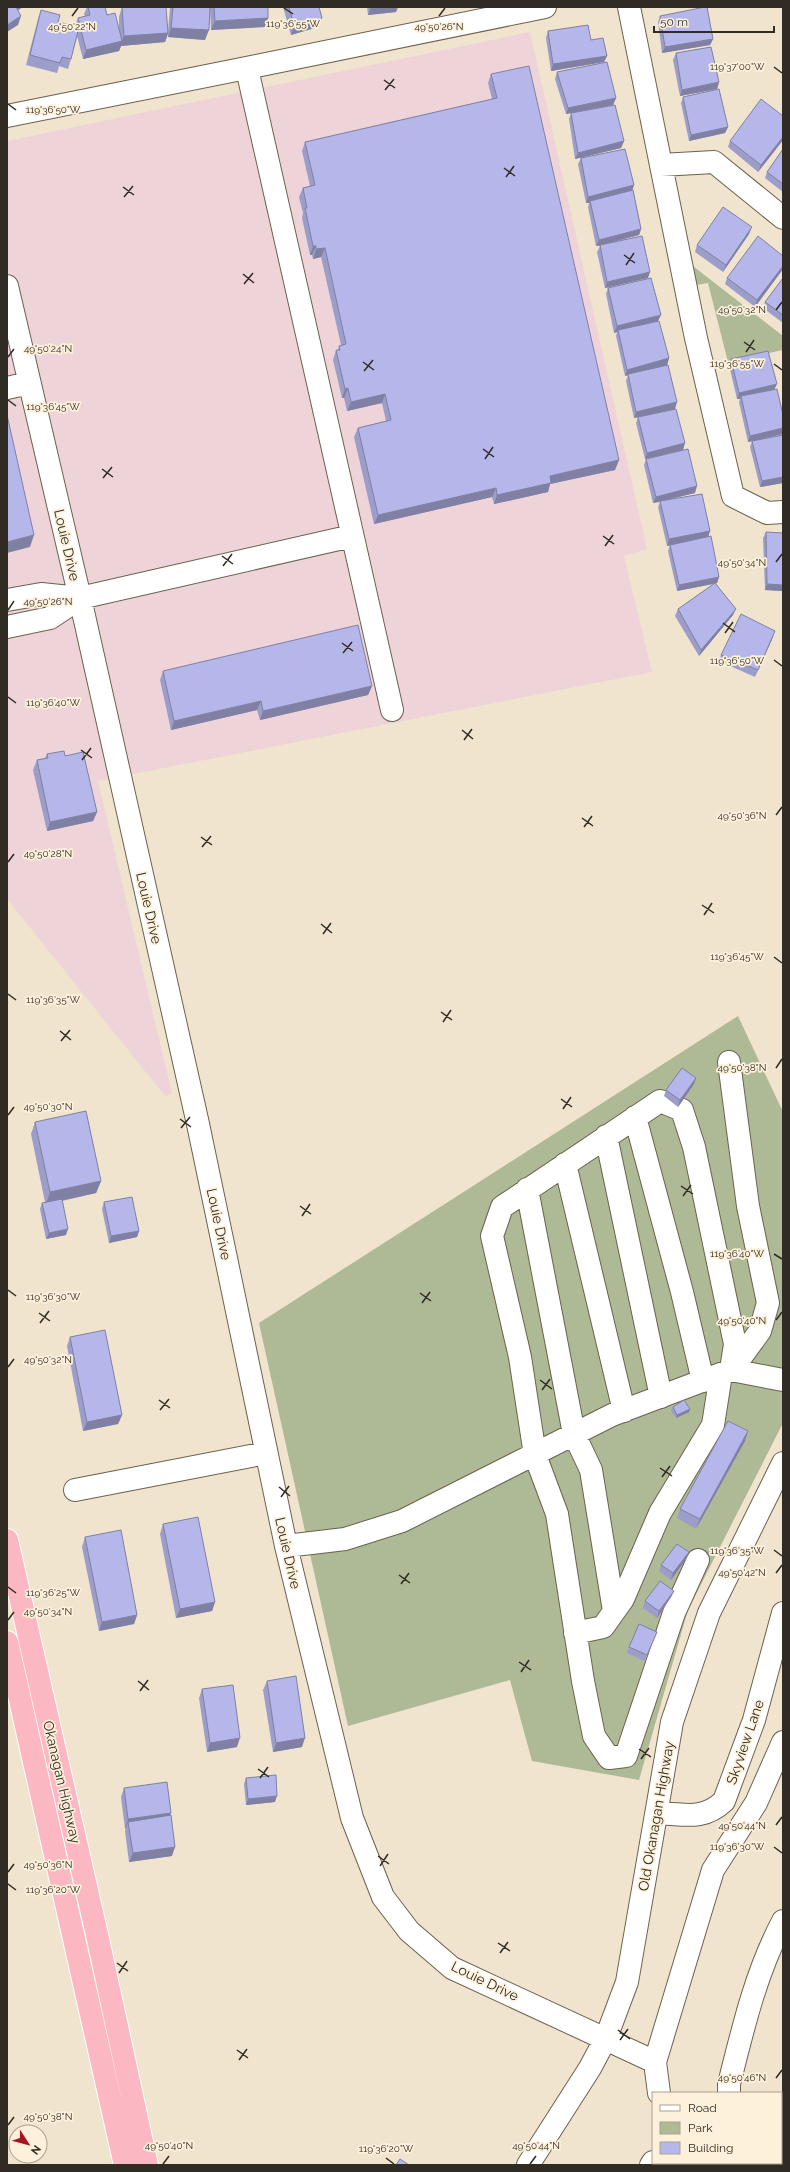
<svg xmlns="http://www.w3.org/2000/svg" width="790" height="2172" viewBox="0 0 790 2172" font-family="Raleway,sans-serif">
  <rect width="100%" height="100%" fill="#f0e4ce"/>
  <path fill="#eed4d8" d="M530,32L647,549L624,556L652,672L98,781L172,1094L165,1096L7,899V141Z"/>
  <path fill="#aeb995" d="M689,263L783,336V350L728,362L708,283L696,285Z
    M738,1016L783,1112V1423L688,1610L639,1780L532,1761L510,1680L348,1726L259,1323Z"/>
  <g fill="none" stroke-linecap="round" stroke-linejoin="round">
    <g stroke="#6c614f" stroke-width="24">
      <path id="minor" d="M629,7L696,338L733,496L767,513L783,512
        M247,69L392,710
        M7,116C187,81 365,43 545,7
        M661,165L714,162L783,218
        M7,286L80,598L198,1124L286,1546L352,1818L383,1897L409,1931L452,1968L655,2062L659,2093
        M7,388L29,383
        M7,600L41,594L80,598L352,536
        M7,627L50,618L80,598
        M729,1062L748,1206L768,1303L760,1331L733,1368
        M635,1117L682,1292L703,1381
        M606,1136L661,1397
        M565,1164L624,1411
        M527,1189L574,1434L591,1470L614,1611
        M75,1490L266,1453
        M286,1546L345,1539L402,1521L612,1415L731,1370L783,1380
        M698,1560L674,1613L626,1756L609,1758L594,1736L583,1681L557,1514L535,1455L520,1357L492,1236L502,1207L660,1101L682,1110L694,1147L735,1344L731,1370
        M575,1633L603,1627L623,1599L660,1513L713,1425L721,1374
        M657,1813C684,1814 703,1821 724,1801L754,1720L783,1613
        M655,2062L713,1870L756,1803L783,1742
        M729,2093V2084C743,2028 756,1972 783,1921
        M702,2163L711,2165
        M528,2165L590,2068L606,2038L627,1982L672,1722L709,1613L783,1463
        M651,2165L653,2162"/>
    </g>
    <g stroke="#fff" stroke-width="24">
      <path id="highway" d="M7,1540L98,1939L147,2165
        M7,1642L125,2165"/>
    </g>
    <use href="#minor" stroke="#fff" stroke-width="22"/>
    <use href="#highway" stroke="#fcb8c2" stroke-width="22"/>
  </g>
  <path fill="#9c9dc9" d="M87,7H105L107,15L119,29V17L122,7L168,32L170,7H268V18L265,27L211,30L210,8L205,40L168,37V34L165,42L121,46L119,51L83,59L77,36L71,59L68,69L59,66L57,73L26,65L38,19L41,10L58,22L75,26L78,18L85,16L84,14Z
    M283,7H324L319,8L322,18L318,27L291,35Z
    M367,7H398L396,12L368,15Z
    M660,16L713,39L710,45L662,53L658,22Z
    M548,31L591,40L607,56L604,62L551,71L546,38Z
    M676,53L719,82L717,89L680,96L673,60Z
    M557,72L616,98L613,105L579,111L624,141L621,148L575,159L569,119L571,113L566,114L555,79Z
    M491,74L619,460L615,470L550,484L548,492L494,504L492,497L374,524L354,437L358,428L386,421L382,403L347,411L344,398H342L333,360L336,350H338L339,346L341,345L321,257L313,259L312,255H310L302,218L303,213L299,197L303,188L310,186L302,151L305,142L492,99L488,83Z
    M683,97L728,127L725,133L689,141L681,103Z
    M783,116V140L758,172L728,147L730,141Z
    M783,149V192L765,178L767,172Z
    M581,158L633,190L641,229L639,235L604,245L648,278L605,288L597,252L600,246H596L588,207L589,203H586L578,164Z
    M749,234L723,272L695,252L697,245Z
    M783,256V269L755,307L725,284L727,278Z
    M783,278V323L763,308L765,302Z
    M608,288L658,321L649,323L669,358L667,365L640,372L675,409L651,414L683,450L645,459L636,423L638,417L634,418L626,381L628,375L625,376L616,336L617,332L614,333L606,294Z
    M731,359L775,389L783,415V434L761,439L783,435V483L760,487L750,447L752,441L748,442L739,402L740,399H737L729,365Z
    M646,459L695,493L667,500L710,531L708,537L719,577L717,583H716L733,615L699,656L675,616L678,609L714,584L677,591L668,551L670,545L667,546L658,507L660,502L653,503L644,465Z
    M766,532L783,591L765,590L763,538Z
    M773,637L755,677L719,661L721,655Z
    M163,671L372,686L368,695L260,720L257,710L171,730L160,680Z
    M47,754L65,756L97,812L93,821L47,831L33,770L37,760L45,758Z
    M694,1084L678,1107L664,1096L666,1090Z
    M35,1122L101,1181L96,1193L62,1201L66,1235L46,1239L40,1209L42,1203L45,1202L31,1134Z
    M104,1202L139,1231L137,1237L109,1243L102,1209Z
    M70,1337L122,1415L118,1424L83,1431L67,1346Z
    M673,1407L689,1412L676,1418L671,1410Z
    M745,1441L696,1529L677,1518L680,1509Z
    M163,1524L215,1602L212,1611L176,1618L160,1534Z
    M85,1537L137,1615L134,1624L99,1631L82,1547Z
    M689,1552L686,1559L671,1580L659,1571L661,1565Z
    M674,1591L671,1597L657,1618L643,1608L645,1601Z
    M657,1632L645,1661L627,1653L629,1647Z
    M267,1681L302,1747L273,1752L263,1690Z
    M202,1689L237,1747L207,1752L199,1698Z
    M246,1778L275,1802L246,1805L244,1784Z
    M124,1788L170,1816L172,1856L129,1862L125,1831L126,1828L125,1829L121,1797Z"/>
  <path fill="#7f80a4" d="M14,7H23L11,15Z
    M371,7H398L396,12L368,15Z
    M21,16L18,25L7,32V25Z
    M268,18L265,27L211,30L215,21Z
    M322,18L318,27L291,35L294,26Z
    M171,28L209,30L205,40L168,37Z
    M168,33L165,42L121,46L119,51L83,59L86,50L122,41L124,36Z
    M713,39L710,45L662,53L665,47Z
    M607,56L604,62L551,71L553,64Z
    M719,82L717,89L680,96L682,90Z
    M616,98L613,105L566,114L568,108Z
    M728,127L725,133L689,141L691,135Z
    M783,137V140L758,172L761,165Z
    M624,141L621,148L575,159L578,153Z
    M634,185L632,192L590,201L589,203H586L588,197Z
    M752,227L749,234L723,272L726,265Z
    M641,229L639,235L596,246L599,240Z
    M313,246H316L312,255H310Z
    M325,248L321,257L313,259L316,249Z
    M783,266V269L755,307L757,300Z
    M650,272L648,278L605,288L607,282Z
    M661,315L658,321L618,332V330L617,332L614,333L617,326Z
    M669,358L667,365L625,376L627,370Z
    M777,384L774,390L741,396L740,399H737L739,393Z
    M348,388L344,398H342L345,389Z
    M385,394L382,403L347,411L351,402Z
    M677,402L675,409L634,418L636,412Z
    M783,428V434L748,442L750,436Z
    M685,443L683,450L645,459L647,453Z
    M619,460L615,470L550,484L548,492L494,504L497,495L550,476Z
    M783,477V483L760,487L762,481Z
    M697,486L695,493L653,503L656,497Z
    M496,488L492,497L374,524L378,515Z
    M710,531L708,537L667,546L669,539Z
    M34,535L30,547L7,553V542Z
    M719,577L717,583L677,591L679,585Z
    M767,584L783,585V591L765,590Z
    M736,609L733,615L699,656L701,650Z
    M775,631L773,637L755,677L758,670Z
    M372,686L368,695L260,720L263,711Z
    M261,701L257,710L171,730L174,721Z
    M97,812L93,821L47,831L50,822Z
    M696,1078L694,1084L678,1107L680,1100Z
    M101,1181L96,1193L46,1204L50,1192Z
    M68,1229L66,1235L46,1239L49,1233Z
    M139,1231L137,1237L109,1243L111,1236Z
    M690,1409L689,1412L676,1418L677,1415Z
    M122,1415L118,1424L83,1431L87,1422Z
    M748,1431L745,1441L696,1529L700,1519Z
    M689,1552L686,1559L671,1580L673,1573Z
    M674,1591L671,1597L657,1618L659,1611Z
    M215,1602L212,1611L176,1618L180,1609Z
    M137,1615L134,1624L99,1631L102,1622Z
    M240,1738L237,1747L207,1752L210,1743Z
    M305,1738L302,1747L273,1752L276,1743Z
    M277,1796L275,1802L246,1805L248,1799Z
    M171,1813L168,1822H128L126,1828L125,1829L128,1819Z
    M175,1847L172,1856L129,1862L133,1853Z"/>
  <path fill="#b5b7ea" stroke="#7f80a4" d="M7,7H16L21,16L7,25Z
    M88,7H105L107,15L115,13L122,41L86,50L78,18L90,15Z
    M122,7H166L168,33L124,36Z
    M173,7H210L209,30L171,28Z
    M214,7H268V18L215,21Z
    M289,7H319L322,18L294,26Z
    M705,7H707L713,39L665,47L660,16Z
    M41,10L60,15L58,22L79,27L71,59L62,57L60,63L30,55Z
    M588,25L591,40L603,38L607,56L553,64L548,31Z
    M711,47L719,82L682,90L676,53Z
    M607,62L616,98L568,108L557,72Z
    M529,66L619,460L550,476L551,483L497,495L496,488L378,515L358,428L391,420L385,394L351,402L348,388L345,389L336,350H340L339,346L346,344L325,248L316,249V246H313L305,208H307L303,188L315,185L305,142L497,98L491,74Z
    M719,89L728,127L691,135L683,97Z
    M761,99L783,116V137L761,165L730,141Z
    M615,105L624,141L578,153L571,113Z
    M625,149L634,185L588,197L581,158Z
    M783,149V184L767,172Z
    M633,190L641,229L599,240L590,201Z
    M723,207L752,227L726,265L697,245Z
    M642,236L650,272L607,282L600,245Z
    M758,236L783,256V266L757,300L727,278Z
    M651,278L661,315L617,326L608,288Z
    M783,278V315L765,302Z
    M659,321L669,358L627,370L618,330Z
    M768,351L777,384L739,393L731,359Z
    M668,365L677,402L636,412L628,374Z
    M777,389L783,415V428L750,436L741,396Z
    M676,409L685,443L647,453L638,417Z
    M7,415L34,535L7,542Z
    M783,435V477L762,481L752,441Z
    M688,449L697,486L656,497L646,459Z
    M702,494L710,531L669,539L660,501Z
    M766,532L783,533V585L767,584Z
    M711,536L719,577L679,585L670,545Z
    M715,583L736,609L701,650L678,609Z
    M741,614L775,631L758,670L721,655Z
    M358,625L372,686L263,711L261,701L174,721L163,671Z
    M64,751L65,756L83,752L97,812L50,822L37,760L48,758L47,754Z
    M682,1068L696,1078L680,1100L666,1090Z
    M86,1111L101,1181L50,1192L35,1122Z
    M132,1197L139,1231L111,1236L104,1202Z
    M62,1199L68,1229L49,1233L42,1203Z
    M105,1330L122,1415L87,1422L70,1337Z
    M684,1400L690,1409L677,1415L673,1407Z
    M728,1421L748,1431L700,1519L680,1509Z
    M198,1517L215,1602L180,1609L163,1524Z
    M121,1530L137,1615L102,1622L85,1537Z
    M677,1544L689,1552L673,1573L661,1565Z
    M660,1581L674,1591L659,1611L645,1601Z
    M639,1624L657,1632L647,1655L629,1647Z
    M296,1676L305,1738L276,1743L267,1681Z
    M233,1685L240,1738L210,1743L202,1689Z
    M276,1775L277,1796L248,1799L246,1778Z
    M167,1782L171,1813L128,1819L124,1788Z
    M171,1815L175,1847L133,1853L128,1822Z
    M400,2159L409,2165H396Z"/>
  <path fill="none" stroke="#302b23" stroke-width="1.5" d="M284,8L293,14M72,16L78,8M439,16L445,8M774,67L782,73M384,80L395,88M385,90L394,79M8,104L16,110M504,168L515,176M506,177L514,166M123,187L134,195M124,197L133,186M624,255L635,263M626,265L634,253M243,274L254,283M244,284L253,273M776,310L782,302M744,342L755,350M746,352L754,340M8,357L14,349M363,362L374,370M774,364L782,370M364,371L373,360M8,400L16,406M483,449L494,457M485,459L493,447M102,469L113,477M103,478L112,467M603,536L614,544M605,546L613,535M222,556L233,564M776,562L782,554M223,566L232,554M8,610L14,601M723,623L735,632M725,633L733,622M342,643L353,651M343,653L352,642M774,660L782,666M8,697L16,703M462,730L473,739M464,740L472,729M81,750L92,758M82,760L91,748M776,815L782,807M582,818L593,826M584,827L592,816M201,837L212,845M202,847L211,836M8,862L14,854M702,905L714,913M704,915L712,903M321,924L332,933M323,934L331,923M774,957L782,963M8,994L16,1000M441,1012L452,1020M443,1022L451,1010M60,1031L71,1040M61,1041L70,1030M776,1068L782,1059M561,1099L572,1107M563,1109L571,1097M8,1115L14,1107M180,1119L191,1127M181,1128L190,1117M681,1186L693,1194M683,1196L691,1185M300,1206L311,1214M302,1216L310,1204M774,1254L782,1259M8,1290L16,1296M420,1293L431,1301M422,1303L430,1292M39,1313L50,1321M776,1320L782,1312M40,1323L49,1311M8,1367L14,1359M540,1380L552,1389M542,1390L550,1379M159,1400L170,1408M160,1410L169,1399M660,1468L672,1476M662,1477L670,1466M279,1487L290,1496M281,1497L289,1486M774,1550L782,1556M776,1573L782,1565M399,1575L410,1583M401,1584L409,1573M8,1587L16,1593M8,1620L14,1612M519,1662L531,1670M521,1672L529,1660M138,1681L149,1690M140,1691L148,1680M639,1749L651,1757M641,1759L649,1748M258,1769L269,1777M260,1778L268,1767M776,1825L782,1817M774,1847L782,1853M378,1856L389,1864M380,1866L388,1854M8,1872L14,1864M8,1884L16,1890M498,1943L510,1951M500,1953L508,1942M117,1963L128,1971M119,1973L127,1961M618,2030L630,2039M620,2040L628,2029M237,2050L248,2058M239,2060L247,2049M776,2078L782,2070M8,2125L14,2117M386,2158L394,2164M163,2164L169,2156M530,2164L536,2156"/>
  <g text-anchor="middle" stroke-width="3.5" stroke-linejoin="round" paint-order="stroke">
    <g font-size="14" fill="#302b23" stroke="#fef1db">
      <text transform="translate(67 545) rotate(77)" y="5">Louie Drive</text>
      <text transform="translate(149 908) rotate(77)" y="5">Louie Drive</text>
      <text transform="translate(219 1224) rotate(78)" y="5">Louie Drive</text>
      <text transform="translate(288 1553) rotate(77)" y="5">Louie Drive</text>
      <text transform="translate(745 1742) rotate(-71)" y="5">Skyview Lane</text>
      <text transform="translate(62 1782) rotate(77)" y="5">Okanagan Highway</text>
      <text transform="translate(656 1816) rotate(-80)" y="5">Old Okanagan Highway</text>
      <text transform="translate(485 1981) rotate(26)" y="5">Louie Drive</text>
    </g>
  </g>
  <g font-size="10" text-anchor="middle" fill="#302b23" stroke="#fef1db" stroke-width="3.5" stroke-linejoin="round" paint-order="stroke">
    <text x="293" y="27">119°36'55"W</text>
    <text x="72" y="30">49°50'22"N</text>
    <text x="439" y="30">49°50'26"N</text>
    <text x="737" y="70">119°37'00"W</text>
    <text x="53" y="113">119°36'50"W</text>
    <text x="742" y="313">49°50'32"N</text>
    <text x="48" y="352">49°50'24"N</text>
    <text x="737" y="367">119°36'55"W</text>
    <text x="53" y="410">119°36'45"W</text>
    <text x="742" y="566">49°50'34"N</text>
    <text x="48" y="605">49°50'26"N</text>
    <text x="737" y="664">119°36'50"W</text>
    <text x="53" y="706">119°36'40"W</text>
    <text x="742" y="819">49°50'36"N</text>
    <text x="48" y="857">49°50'28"N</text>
    <text x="737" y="960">119°36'45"W</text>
    <text x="53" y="1003">119°36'35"W</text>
    <text x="742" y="1071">49°50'38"N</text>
    <text x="48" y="1110">49°50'30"N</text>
    <text x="737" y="1257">119°36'40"W</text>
    <text x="53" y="1300">119°36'30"W</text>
    <text x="742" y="1324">49°50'40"N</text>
    <text x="48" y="1363">49°50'32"N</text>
    <text x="737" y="1554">119°36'35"W</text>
    <text x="742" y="1576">49°50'42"N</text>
    <text x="53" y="1596">119°36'25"W</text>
    <text x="48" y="1615">49°50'34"N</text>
    <text x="742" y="1829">49°50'44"N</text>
    <text x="737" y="1850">119°36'30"W</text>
    <text x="48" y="1868">49°50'36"N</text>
    <text x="53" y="1893">119°36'20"W</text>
    <text x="742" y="2081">49°50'46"N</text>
    <text x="48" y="2120">49°50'38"N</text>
    <text x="169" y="2149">49°50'40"N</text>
    <text x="536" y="2149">49°50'44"N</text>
    <text x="386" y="2152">119°36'20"W</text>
  </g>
  <rect width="790" height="2172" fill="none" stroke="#302b23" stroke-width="16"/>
  <rect x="652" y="2092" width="130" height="72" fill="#fef1db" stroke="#aca291"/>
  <rect x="660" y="2105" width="20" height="6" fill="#ffffff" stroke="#aca291"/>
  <text x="688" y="2112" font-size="12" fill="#302b23">Road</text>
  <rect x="660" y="2122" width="20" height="12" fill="#aeb995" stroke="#aca291"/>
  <text x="688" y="2132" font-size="12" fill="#302b23">Park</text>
  <rect x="660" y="2142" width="20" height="12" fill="#b5b7ea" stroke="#aca291"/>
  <text x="688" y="2152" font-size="12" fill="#302b23">Building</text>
  <g transform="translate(28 2144) rotate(126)"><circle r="19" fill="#fef1db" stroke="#aca291"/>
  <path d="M0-3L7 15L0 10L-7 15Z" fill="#a91423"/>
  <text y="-6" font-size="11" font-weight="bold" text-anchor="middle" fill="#302b23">N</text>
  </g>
  <path d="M654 26v6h120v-6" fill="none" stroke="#302b23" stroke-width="2"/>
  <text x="660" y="26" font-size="12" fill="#302b23" stroke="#fef1db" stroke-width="3" paint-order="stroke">50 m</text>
</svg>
